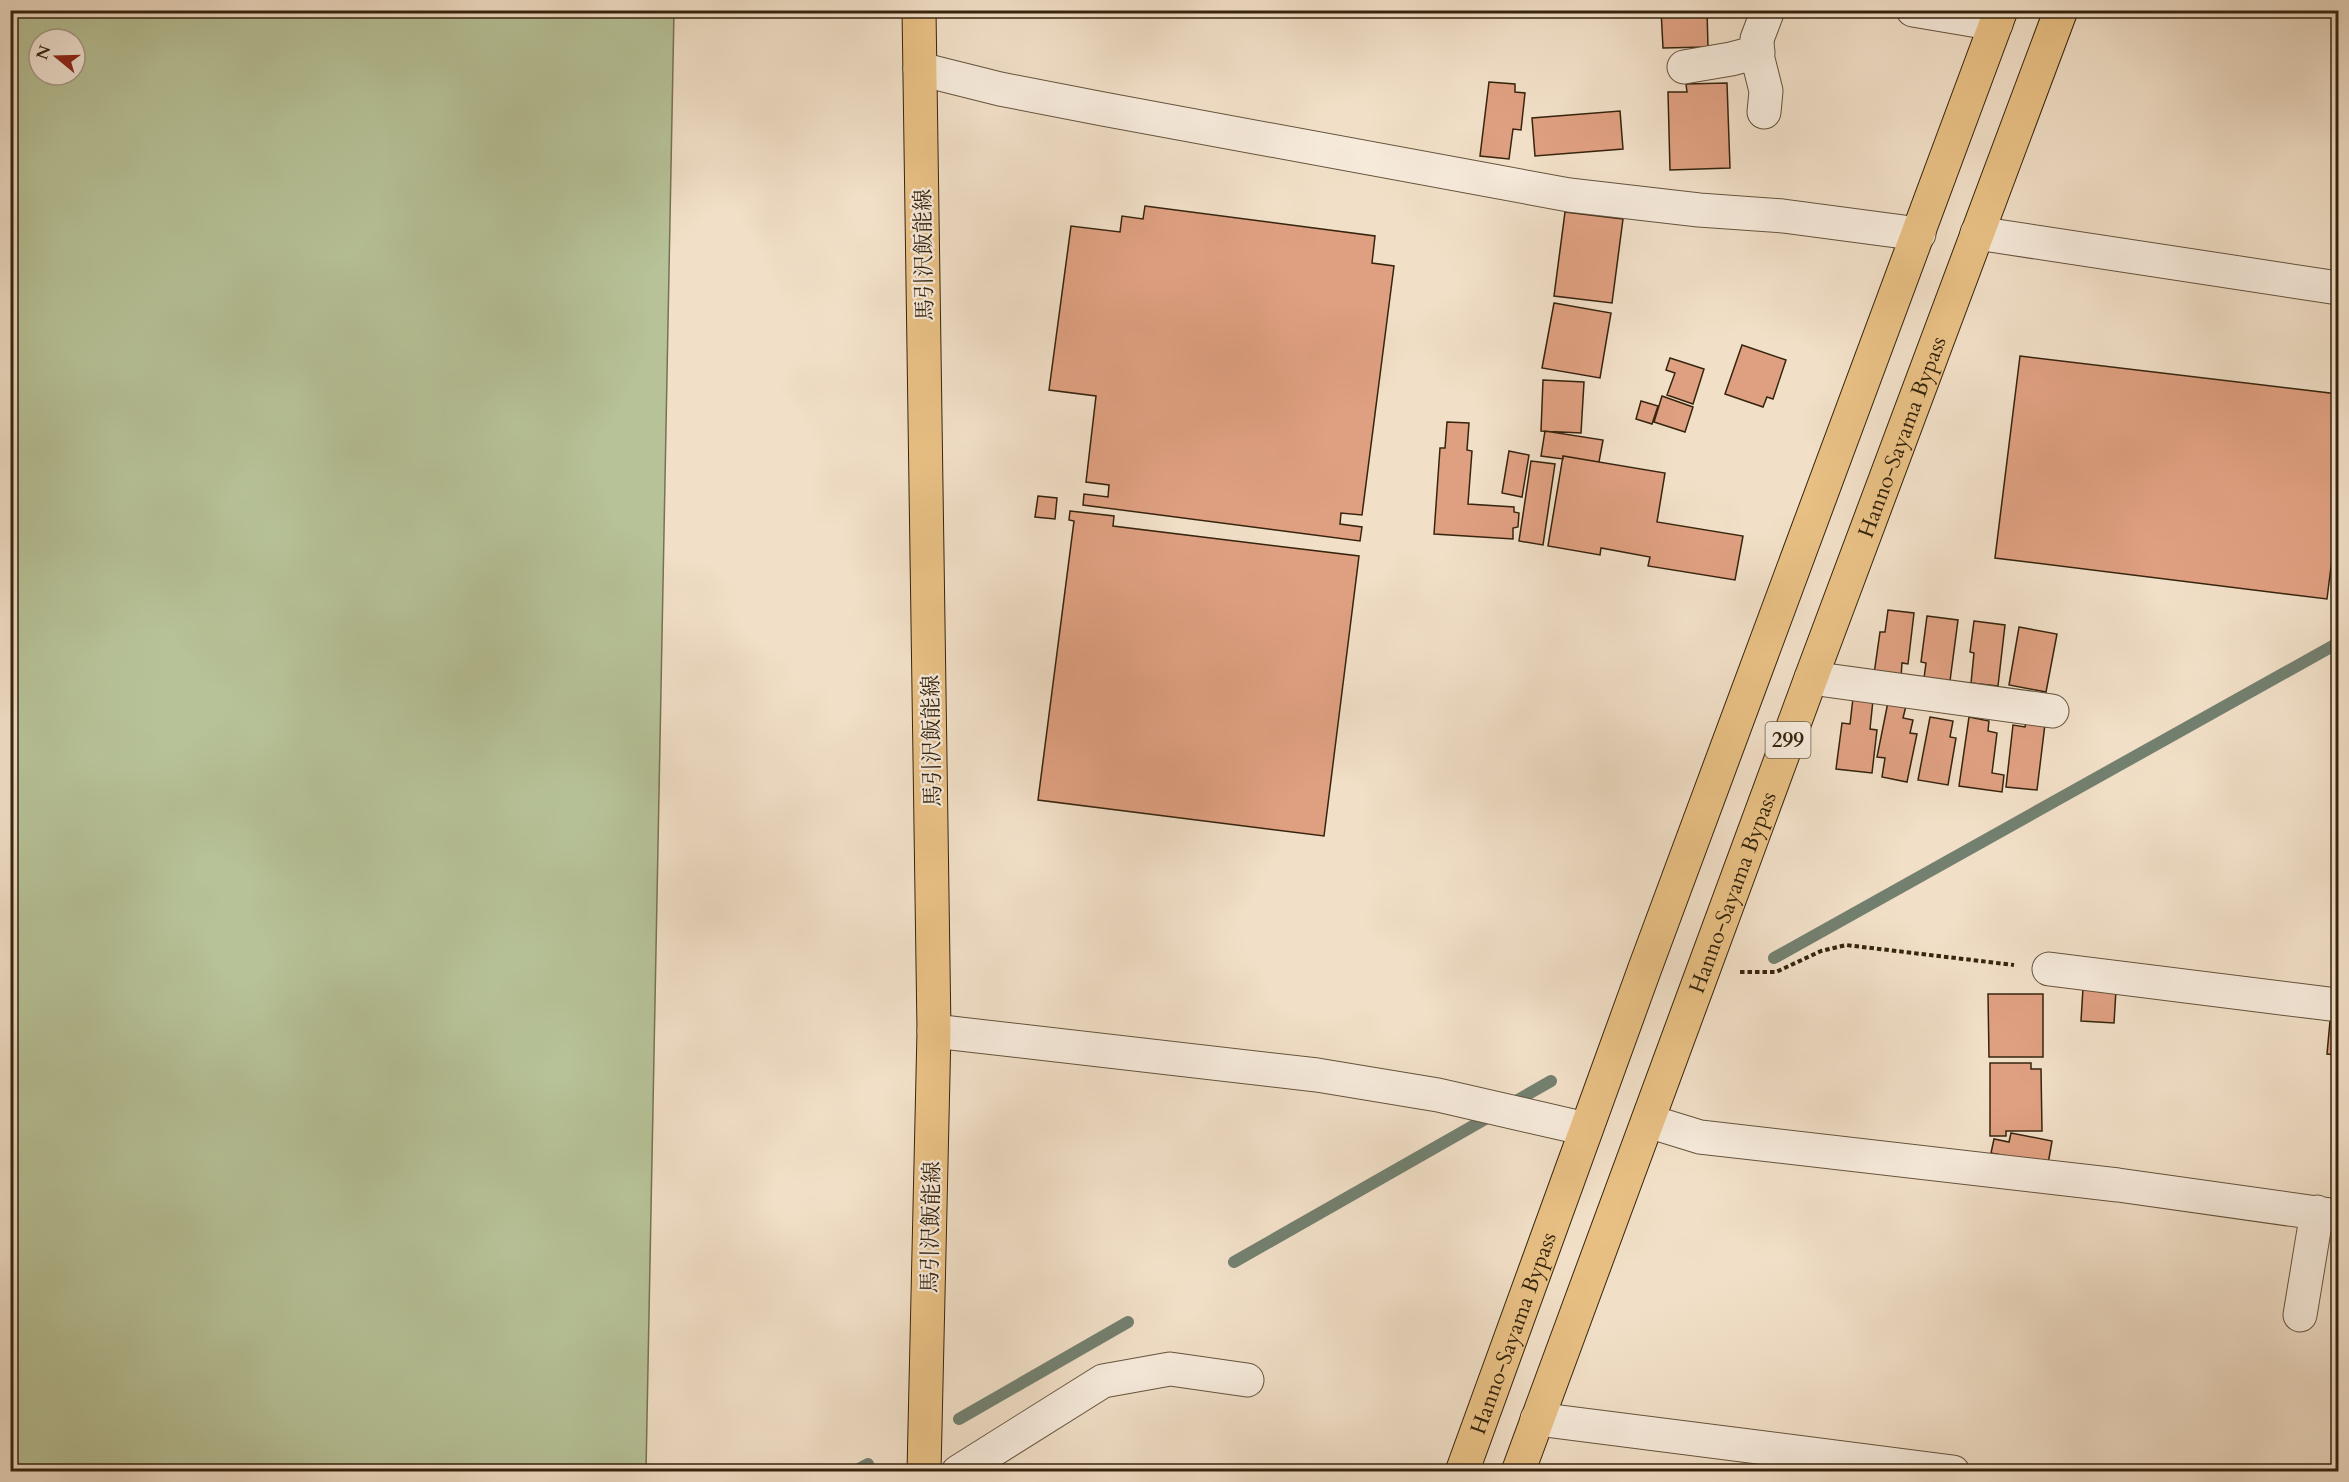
<svg xmlns="http://www.w3.org/2000/svg" width="2349" height="1482" viewBox="0 0 2349 1482" font-family="Cardo,'Noto Serif JP',serif">
  <rect width="100%" height="100%" fill="#f1dfc7"/>
  <filter id="stains"><feTurbulence type="fractalNoise" baseFrequency=".00333" numOctaves="4"/><feColorMatrix values="0 0 0 0 .2 0 0 0 0 .09 0 0 0 0 .02 0 0 0 .5 -.17"/></filter>
  <radialGradient id="worn" r=".72"><stop offset=".6" stop-color="#630" stop-opacity="0"/><stop offset="1" stop-color="#630" stop-opacity=".3"/></radialGradient>
  <path fill="#b7c298" stroke="#767353" stroke-width="1.5" fill-rule="evenodd" d="M10,11H674L646,1471H11ZM39,39H75V75H39Z"/>
  <g fill="none" stroke-linecap="round" stroke-linejoin="round">
    <path stroke="#73806f" stroke-width="12" d="M1774,958L2338,643
      M1509,1105L1551,1081
      M1234,1262L1494,1114
      M959,1419L1128,1322
      M853,1472L868,1464"/>
  </g>
  <path fill="#dfa081" stroke="#36240e" stroke-width="1.5" d="M1661,10H1707L1708,47L1663,48Z
    M1489,82L1515,84V92L1525,93L1521,130L1513,129L1509,159L1480,156Z
    M1727,83L1730,168L1670,170L1668,92H1687L1686,84Z
    M1620,111L1623,149L1535,156L1532,118Z
    M1145,206L1375,236L1372,263L1394,266L1362,515L1341,513L1340,524L1362,527L1360,541L1083,505L1084,494L1108,497L1109,485L1086,482L1096,396L1049,390L1071,226L1120,232L1122,216L1143,219Z
    M1565,212L1623,219L1612,303L1554,296Z
    M1554,303L1611,313L1600,378L1542,368Z
    M1742,345L1786,360L1773,399L1767,397L1763,407L1725,394Z
    M2020,356L2338,394V510L2327,599L1995,558Z
    M1670,358L1704,369L1693,404L1667,395L1675,373L1666,370Z
    M1543,380L1584,382L1581,433L1541,431Z
    M1662,396L1693,407L1685,432L1654,422Z
    M1641,401L1658,406L1652,424L1636,419Z
    M1447,422L1469,423L1467,450L1472,451L1468,504L1514,507V512L1519,513L1518,527L1513,528V539L1434,534L1440,448H1445Z
    M1545,431L1603,440L1599,462L1563,456V459L1541,456Z
    M1509,451L1529,455L1522,497L1502,493Z
    M1563,456L1665,473L1657,522L1743,536L1735,580L1648,566L1650,557L1601,548L1600,555L1548,546Z
    M1531,461L1555,464L1543,545L1519,541Z
    M1038,496L1057,498L1055,519L1035,517Z
    M1070,511L1114,516L1113,526L1359,556L1324,836L1038,800L1074,521L1069,520Z
    M1888,610L1914,613L1908,664L1902,663L1901,677L1874,674L1880,632H1885Z
    M1927,616L1958,620L1950,681L1924,678L1926,663L1921,662Z
    M1974,621L2005,625L1998,686L1971,683L1974,653L1970,652Z
    M2019,627L2057,634L2046,692L2009,685Z
    M1853,698L1873,700L1870,729L1877,730L1872,773L1836,769L1842,723L1850,724Z
    M1888,702L1906,706L1903,718L1913,720L1910,733L1917,734L1907,782L1882,777L1885,758L1877,757Z
    M1930,717L1953,721L1950,737L1956,738L1948,785L1918,780Z
    M1969,717L1989,721L1988,731L1997,733L1992,773L2004,775L2002,792L1959,786Z
    M2026,722L2045,724L2037,790L2006,787L2013,725L2025,727Z
    M2083,988L2116,990L2114,1023L2081,1021Z
    M1988,994H2043V1057H1989Z
    M2330,1021L2338,1022V1055L2327,1054Z
    M1990,1063H2031V1069H2041L2042,1131H2006V1136H1990Z
    M2011,1133L2052,1141L2048,1164L1991,1153L1994,1139L2009,1142Z"/>
  <g fill="none" stroke-linecap="round" stroke-linejoin="round">
    <g stroke="#65533c" stroke-width="35">
      <path id="minor" d="M1913,10L1996,24
        M1684,67L1731,59L1758,52
        M920,69L1000,89L1103,109L1569,195L1699,210L1783,216L1919,234
        M1764,112L1766,91L1758,59L1757,39L1768,10
        M1977,233L2338,288
        M1811,678L2052,711
        M2049,969L2338,1005
        M934,1031L1317,1075L1438,1095L1586,1129
        M1648,1121L1700,1137L2118,1185L2338,1216
        M2300,1315L2317,1212
        M1537,1419L1953,1472
        M958,1472L1103,1381L1170,1369L1247,1380"/>
    </g>
    <g stroke="#36240e" stroke-width="35">
      <path id="major" d="M919,10L934,1031L924,1472"/>
    </g>
    <g stroke="#36240e" stroke-width="35">
      <g id="highway">
        <path id="s1" d="M1462,1472L1645,968L2001,10"/>
        <path id="s2" d="M1518,1472L1811,678L2061,10"/>
      </g>
    </g>
    <path stroke="#36240e" stroke-width="4" stroke-dasharray="4.5 3" stroke-linecap="butt" d="M1740,972H1776L1821,951L1846,945L2014,965"/>
    <use href="#minor" stroke="#f6eadb" stroke-width="33"/>
    <use href="#major" stroke="#e8c084" stroke-width="33"/>
    <use href="#highway" stroke="#e8c084" stroke-width="33"/>
  </g>
  <g text-anchor="middle" stroke-width="4.5" stroke-linejoin="round" paint-order="stroke">
    <rect fill="#f6eadb" stroke="#705f4c" stroke-width="1.5" x="1765.5" y="722" width="45" height="36" rx="4.5"/>
    <g font-size="21" font-weight="bold" fill="#36240e">
      <text x="1788" y="747">299</text>
    </g>
    <g font-size="22" fill="#36240e" stroke="#f6eadb">
      <text transform="translate(923 255) rotate(-91)" y="8">馬引沢飯能線</text>
      <text dy="8" stroke="none"><textPath href="#s2" startOffset="1104">Hanno-Sayama Bypass</textPath></text>
      <text transform="translate(931 741) rotate(-91)" y="8">馬引沢飯能線</text>
      <text dy="8" stroke="none"><textPath href="#s2" startOffset="618">Hanno-Sayama Bypass</textPath></text>
      <text transform="translate(930 1227) rotate(-89)" y="8">馬引沢飯能線</text>
      <text dy="8" stroke="none"><textPath href="#s1" startOffset="148">Hanno-Sayama Bypass</textPath></text>
    </g>
  </g>
  <rect width="2349" height="1482" fill="none" stroke="#f1dfc7" stroke-width="36"/>
  <rect x="12" y="12" width="2325" height="1458" fill="none" stroke="#36240e" stroke-width="3"/>
  <rect x="18" y="18" width="2313" height="1446" fill="none" stroke="#36240e" stroke-width="1.5"/>
  <g transform="translate(57 57) rotate(289)"><circle r="28" fill="#f6eadb" stroke="#a99b89" stroke-width="1.5"/>
  <path d="M0-4.5L10 22L0 15L-10 22Z" fill="#8f2418"/>
  <text y="-9" font-size="16" font-weight="bold" text-anchor="middle" fill="#36240e">N</text>
  </g>
  <rect width="100%" height="100%" filter="url(#stains)"/>
  <rect width="100%" height="100%" fill="url(#worn)"/>
</svg>
